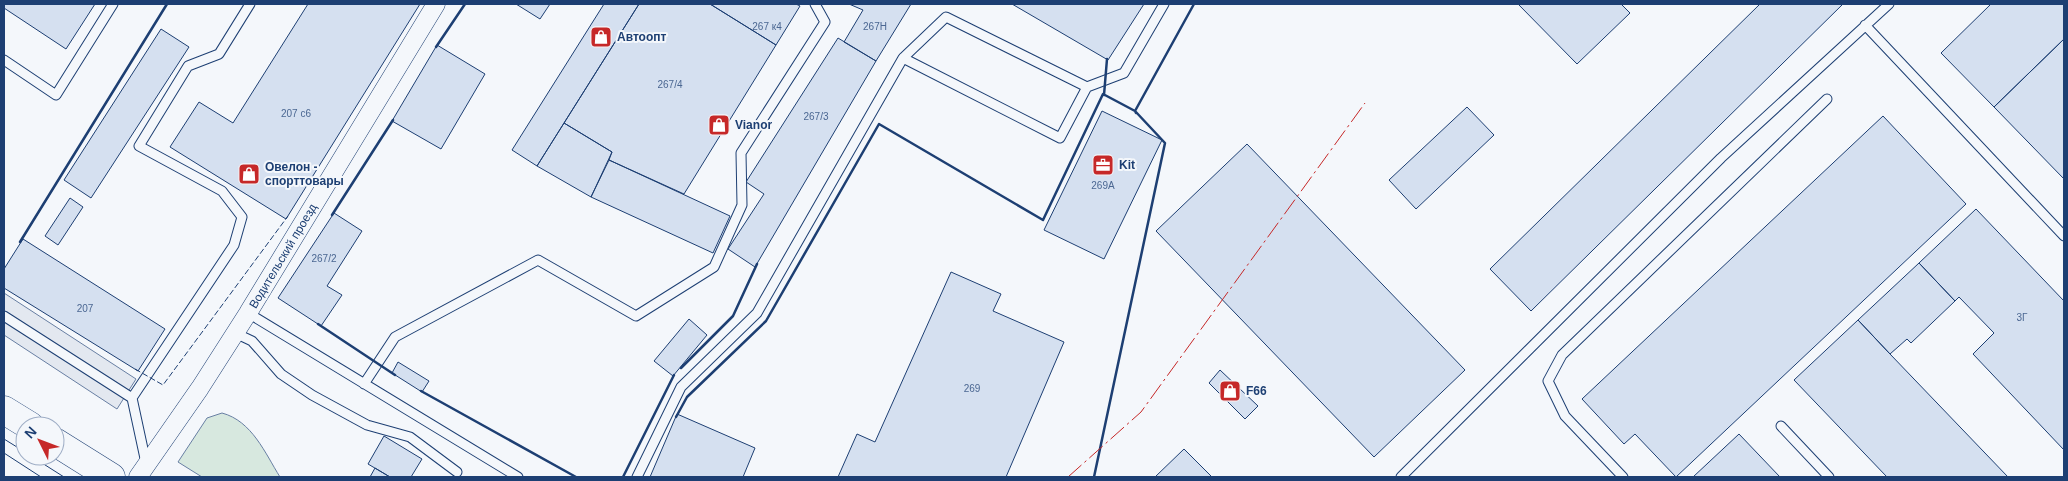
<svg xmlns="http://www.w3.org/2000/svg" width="2068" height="481" viewBox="0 0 2068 481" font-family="Helvetica,sans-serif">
  <rect width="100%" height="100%" fill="#f4f7fb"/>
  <path fill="#d7e8df" stroke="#687fa3" d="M222,413C252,421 265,453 280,477H202L178,462L207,418Z"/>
  <path fill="#e3e8f0" stroke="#687fa3" d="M4,293L136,379L117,409L4,335Z"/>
  <path fill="#d5e0f0" stroke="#1d3f73" d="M4,4H95L66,49L4,8Z
    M308,4H420L286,219L170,147L199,102L233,123Z
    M516,4H550L540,19Z
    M604,4H639L537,166L512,150Z
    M639,4H710L776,45L684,194L609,160L612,152L564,123Z
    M710,4H796L800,6L776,45Z
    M849,4H911L876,61L844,42L863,10Z
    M1012,4H1144L1108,60Z
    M1518,4H1621L1630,13L1577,64Z
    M1760,4H1843L1531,311L1490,269Z
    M1991,4H2064V39L1994,107L1941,53Z
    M161,29L189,47L91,198L64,180Z
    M838,38L876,61L755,267L728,249L764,194L746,182Z
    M2064,39V179L1994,107Z
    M437,45L485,74L441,149L392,121Z
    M1467,107L1494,135L1416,209L1389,180Z
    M1102,111L1162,140L1104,259L1044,230Z
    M1883,116L1966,204L1676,477L1635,434L1624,444L1582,399Z
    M564,123L612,152L591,197L537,166Z
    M1247,144L1465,370L1374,457L1156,231Z
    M609,160L730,216L713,253L591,197Z
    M70,198L83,207L58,245L45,236Z
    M1976,209L2064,301V450L1973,354L1994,333L1959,297L1955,301L1919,263Z
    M334,213L362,231L327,286L342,295L321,326L278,298Z
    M23,239L165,329L138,371L4,288V269Z
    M1919,263L1955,301L1911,343L1907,339L1890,354L1858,320Z
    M951,272L1001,294L993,311L1064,342L1006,477H838L857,434L875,442Z
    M689,319L707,335L673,376L654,361Z
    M1858,320L1890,354L2008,477H1887L1794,380Z
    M398,362L429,381L422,392L392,373Z
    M1220,370L1258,406L1245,419L1209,383Z
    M677,414L755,448L743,477H650Z
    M1739,434L1780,477H1693Z
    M384,436L422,459L411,477H390L368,464Z
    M1184,449L1212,477H1155Z
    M375,468L390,477H370Z"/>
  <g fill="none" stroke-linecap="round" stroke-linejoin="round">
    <g stroke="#1d3f73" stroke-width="11">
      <path id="lane" d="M1865,25L2064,236
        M903,58L946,17L1087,87
        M4,60L56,95L113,4
        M248,313L518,477
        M4,316L132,398L146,463
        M235,333L252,341L281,374L312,395L367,425L410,437L457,472
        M364,384L395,337L538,260L636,316L714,267L742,205L741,153L825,22L815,4
        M132,398L234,245L242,217L222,191L139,146L188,66L219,54L250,4
        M1781,426L1829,477
        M637,477L681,387L757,313L903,58L1060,138L1087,87L1124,73L1164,4
        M1401,477L1721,158L1889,4
        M1623,477L1565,416L1548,381L1562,355L1827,99"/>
    </g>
    <g stroke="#1d3f73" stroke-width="19">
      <path id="street" d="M138,477L200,388L248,313L436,4"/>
    </g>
    <g stroke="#1d3f73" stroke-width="29">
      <path id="primary" d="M4,410L30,426
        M55,442L111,477"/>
    </g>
    <use href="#lane" stroke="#f4f7fb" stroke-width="9"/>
    <use href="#street" stroke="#f4f7fb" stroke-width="18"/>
    <use href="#primary" stroke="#f4f7fb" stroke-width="28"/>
    <path stroke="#1d3f73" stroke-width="1" d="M4,439L25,452
      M4,453L41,477
      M31,456L64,477"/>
    <path stroke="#1d3f73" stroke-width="1" stroke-dasharray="6 2.5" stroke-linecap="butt" d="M21,241L167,4
      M135,369L163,385L288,216"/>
    <path stroke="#1d3f73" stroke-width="2.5" d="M436,47L465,4
      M1104,95L1107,59
      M1136,113L1135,111L1194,4
      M332,215L393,120
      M20,242L167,4
      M318,324L395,375
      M681,368L733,316L757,264
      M421,391L576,477
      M676,417L687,397L766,321L879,124L1043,220L1103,94L1135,111L1165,143L1094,477
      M623,477L674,375"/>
    <path stroke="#c62828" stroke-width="1" stroke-dasharray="18 4 2.5 4" stroke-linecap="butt" d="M1068,477L1141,412L1365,103"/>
  </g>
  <defs>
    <g id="shop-square" transform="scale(1.125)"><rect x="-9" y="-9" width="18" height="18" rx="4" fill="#c62828" stroke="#f4f7fb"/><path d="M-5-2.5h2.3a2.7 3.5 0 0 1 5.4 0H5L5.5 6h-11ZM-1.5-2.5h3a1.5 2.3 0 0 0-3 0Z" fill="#fff"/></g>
    <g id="office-square" transform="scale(1.125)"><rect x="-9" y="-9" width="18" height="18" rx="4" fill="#c62828" stroke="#f4f7fb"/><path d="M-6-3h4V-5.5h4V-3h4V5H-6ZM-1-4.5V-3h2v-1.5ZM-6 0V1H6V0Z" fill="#fff"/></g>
  </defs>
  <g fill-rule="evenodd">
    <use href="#shop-square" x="601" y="37"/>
    <use href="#shop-square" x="719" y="125"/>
    <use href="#office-square" x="1103" y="165"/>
    <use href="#shop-square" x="249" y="174"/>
    <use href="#shop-square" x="1230" y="391"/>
  </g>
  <g text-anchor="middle" stroke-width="4" stroke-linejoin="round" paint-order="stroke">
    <g font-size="10" fill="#4b6792">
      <text x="767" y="30">267 к4</text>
      <text x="875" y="30">267Н</text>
      <text x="670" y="88">267/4</text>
      <text x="296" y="117">207 с6</text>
      <text x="816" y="120">267/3</text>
      <text x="1103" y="189">269А</text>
      <text x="324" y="262">267/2</text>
      <text x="85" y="312">207</text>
      <text x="2022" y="321">3Г</text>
      <text x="972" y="392">269</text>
    </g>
    <g font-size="12" font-weight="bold" fill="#1d3f73" stroke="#f4f7fb" text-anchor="start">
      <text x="617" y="41">Автоопт</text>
      <text x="735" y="129">Vianor</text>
      <text x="1119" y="169">Kit</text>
      <text x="265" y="171">Овелон -<tspan x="265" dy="14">спорттовары</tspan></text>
      <text x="1246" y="395">F66</text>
    </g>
    <g font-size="12" fill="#1d3f73" stroke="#f4f7fb">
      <text transform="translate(283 256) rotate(-59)" y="4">Водительский проезд</text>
    </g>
  </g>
  <rect width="2068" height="481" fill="none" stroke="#1d3f73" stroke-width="10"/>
  <g transform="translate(40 441) rotate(312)"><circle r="24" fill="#f4f7fb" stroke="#9eadc5"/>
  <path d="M0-4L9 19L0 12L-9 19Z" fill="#c62828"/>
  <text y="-8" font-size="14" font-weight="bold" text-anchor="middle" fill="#1d3f73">N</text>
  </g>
</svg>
